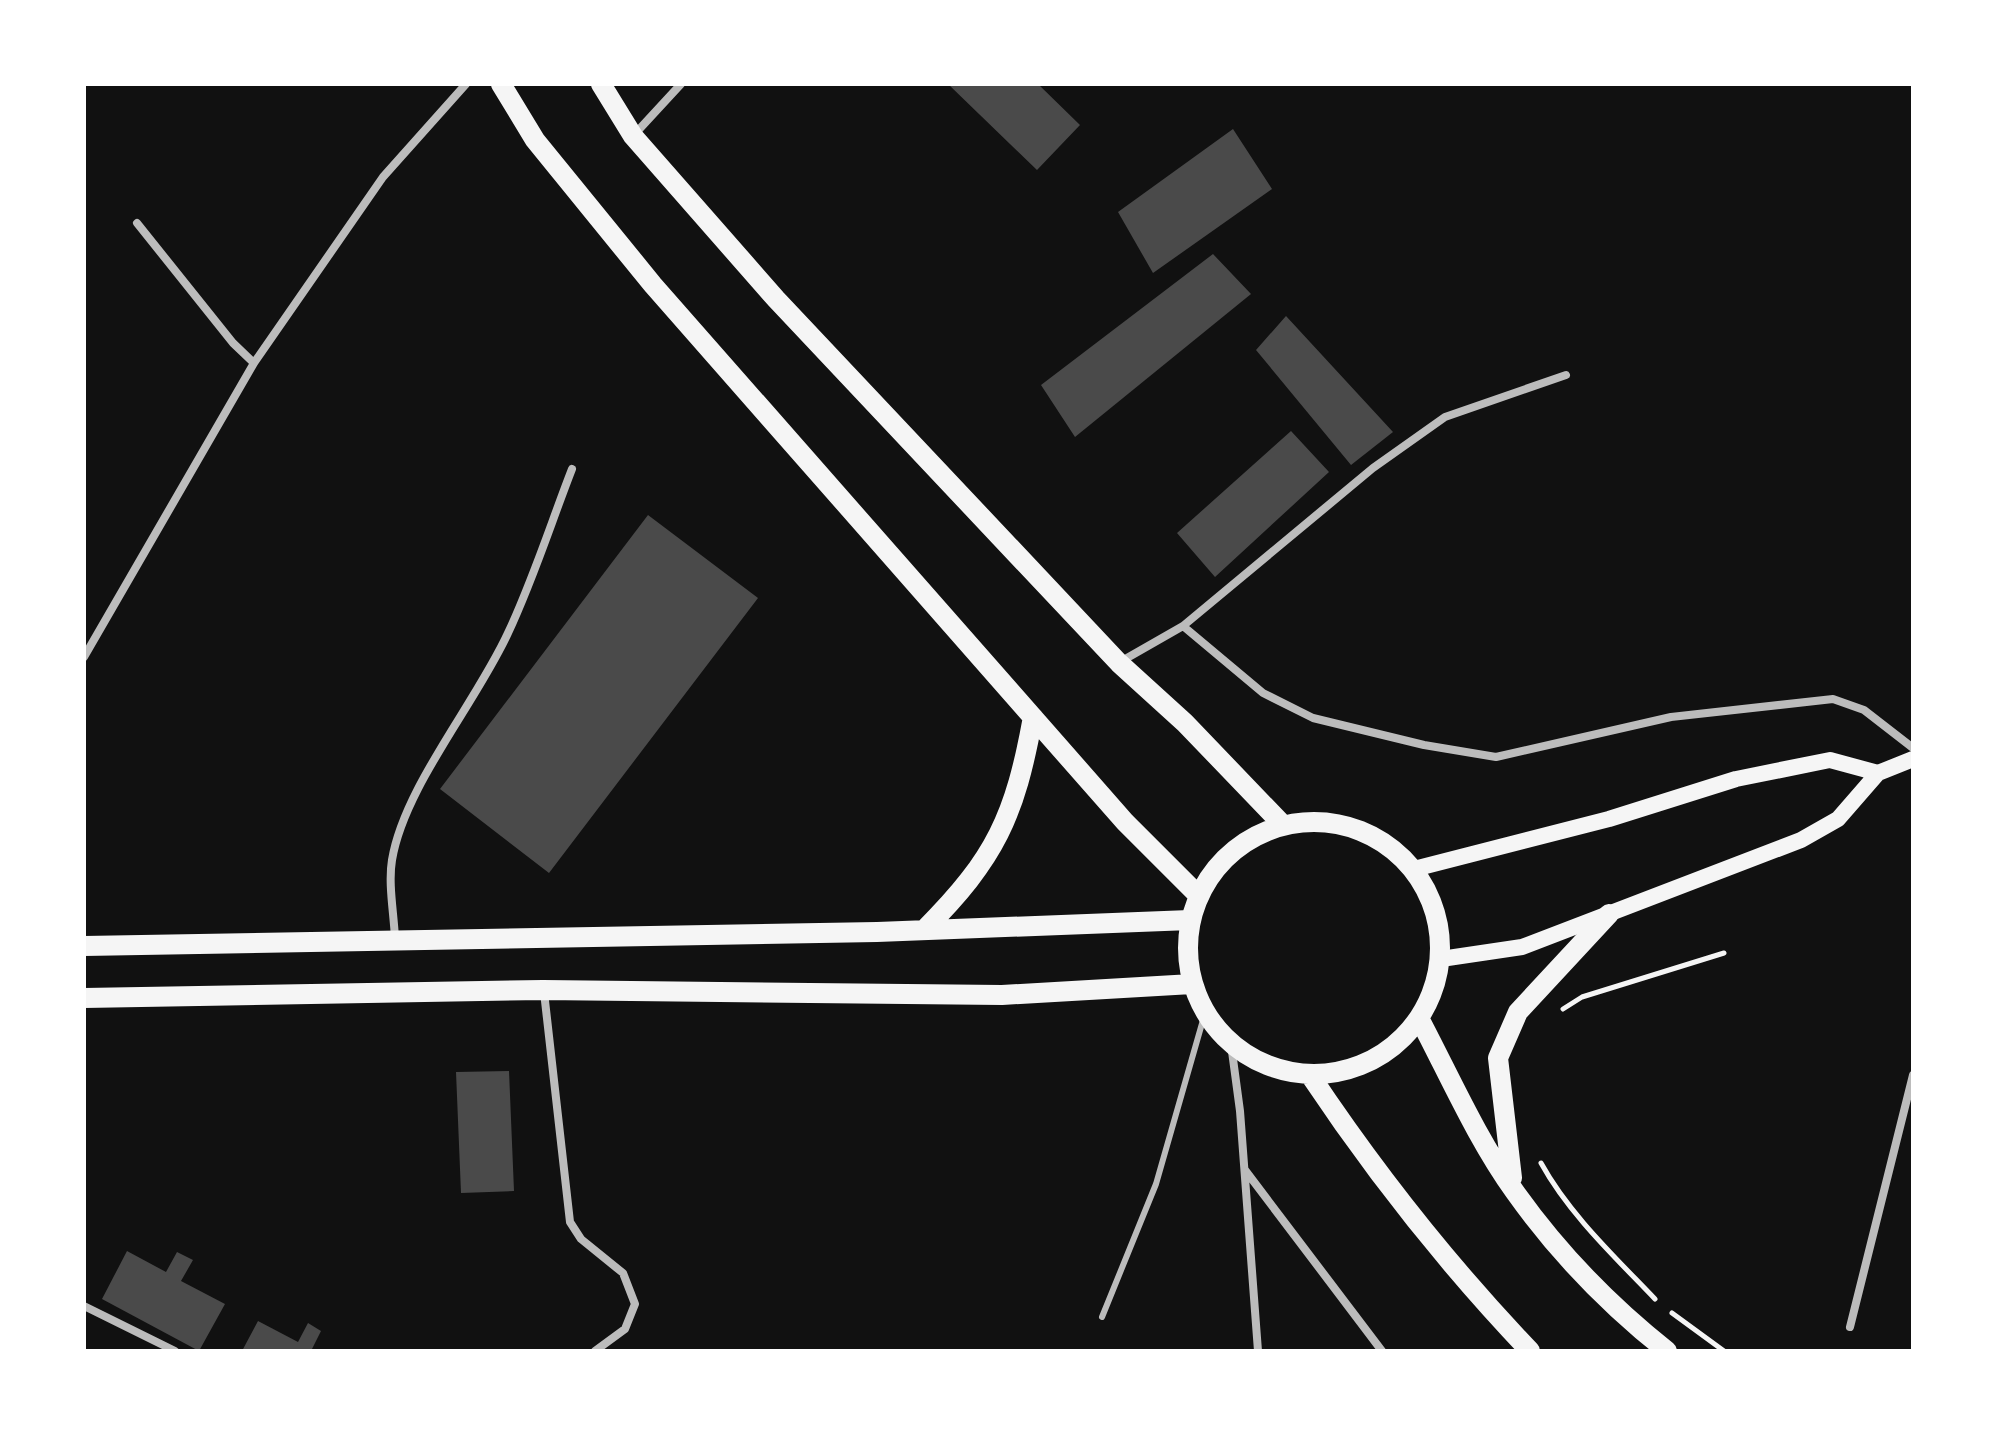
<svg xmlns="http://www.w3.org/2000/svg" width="1997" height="1435" viewBox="0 0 1997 1435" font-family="Raleway,sans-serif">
  <rect width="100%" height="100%" fill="#111"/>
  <path fill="#4a4a4a" d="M948,84H1038L1080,125L1037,170Z
    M1233,129L1272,189L1153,273L1118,212Z
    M1213,254L1251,294L1075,437L1041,385Z
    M1286,316L1393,432L1351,465L1256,350Z
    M1291,431L1329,472L1215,577L1177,533Z
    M648,515L758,598L549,873L440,789Z
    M509,1071L514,1191L461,1193L456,1072Z
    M127,1251L166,1272L177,1252L193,1260L181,1281L225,1304L199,1351L102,1299Z
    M258,1321L298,1342L308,1323L321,1331L311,1351H242Z"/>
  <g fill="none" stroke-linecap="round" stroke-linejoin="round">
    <path stroke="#f5f5f5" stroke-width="5" d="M1563,1009L1582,997L1724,953
      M1541,1163C1569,1214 1615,1257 1655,1299
      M1672,1313L1724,1351"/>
    <path stroke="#bcbcbc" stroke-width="6" d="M1102,1317L1156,1184L1205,1013"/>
    <path stroke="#bcbcbc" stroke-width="8" d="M633,136L681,84
      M137,223L233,343L254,363
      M1183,626L1263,693L1313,718L1424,745L1496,757L1671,717L1833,699L1864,710L1913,748
      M84,657L254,363L383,177L466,84
      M1120,662L1183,626L1373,468L1445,417L1566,375
      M395,939C394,914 388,884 392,860C404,787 476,703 508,633C533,580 551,523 572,469
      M544,992L570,1222L581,1239L623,1273L635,1304L625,1329L595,1351
      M1231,1044L1240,1111L1258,1351
      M1245,1170L1382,1351
      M84,1306L175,1351
      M1850,1327L1913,1075"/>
    <path stroke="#f5f5f5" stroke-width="16" d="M1414,869L1609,819L1736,779L1830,760L1878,773L1913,759
      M1441,959L1522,947L1801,840L1838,819L1878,773"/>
    <path stroke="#f5f5f5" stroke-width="20" d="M501,84L535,140L653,285L1125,822L1198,895
      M601,84L633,136L776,299L1119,663L1185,723L1282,824
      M1188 948a126 126 0 1 1 252 0a126 126 0 1 1-252 0Z
      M924,930C996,858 1015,816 1033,717
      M84,946L877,932L1190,920
      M84,998L543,990L1002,995L1192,984
      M1420,1020C1450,1077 1477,1139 1515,1192C1557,1251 1610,1306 1667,1351
      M1310,1075C1376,1174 1448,1265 1530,1351
      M1512,1178L1498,1058L1518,1012L1609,914"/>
  </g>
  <rect width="1997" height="1435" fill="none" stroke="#ffffff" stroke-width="172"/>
</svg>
